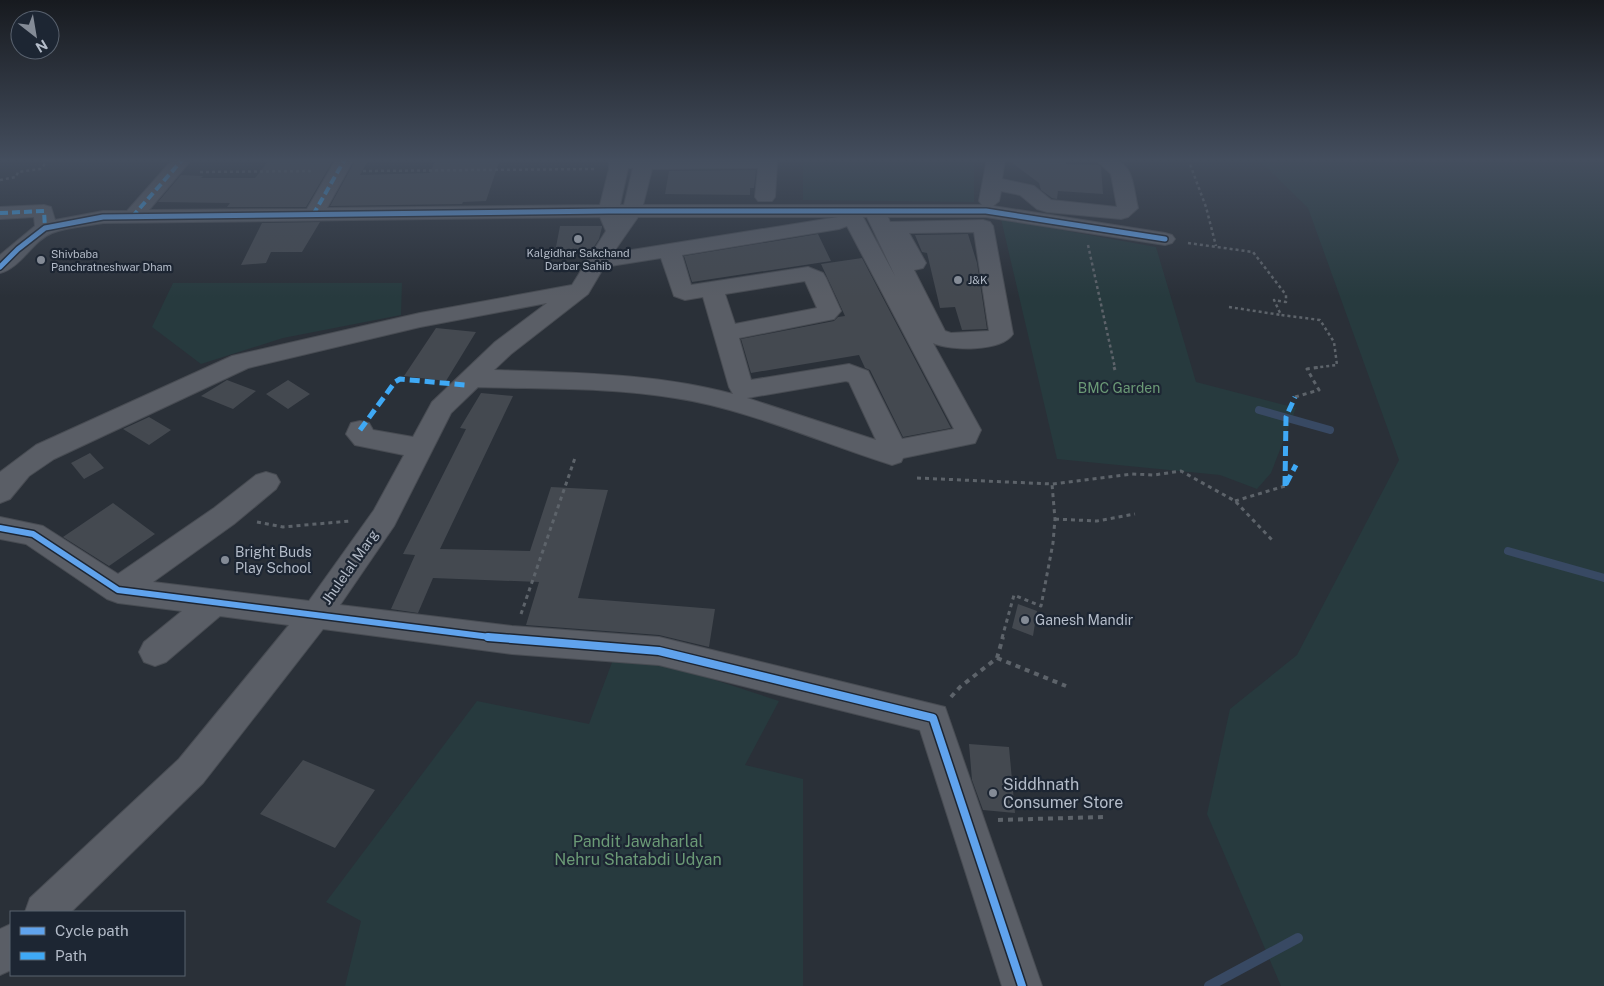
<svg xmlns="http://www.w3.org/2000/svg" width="1604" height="986" viewBox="0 0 1604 986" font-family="'Public Sans',sans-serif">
  <rect width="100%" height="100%" fill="#2a3038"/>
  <path fill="#273a3e" d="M803,159H974V202L803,200Z
    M1258,159H1604V986H1281L1207,814L1230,709L1297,655L1399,460L1308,208Z
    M1001,219L1156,247L1196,382L1296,408L1271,473L1257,489L1220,475L1057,459Z
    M173,283H402L401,315L283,338L201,364L152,327Z
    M614,657L684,670L779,701L745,765L803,779V986H345L361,921L326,902L477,701L589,724Z"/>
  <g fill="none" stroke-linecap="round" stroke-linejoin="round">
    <path stroke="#384963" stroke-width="8" d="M1259,410L1330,430
      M1508,551L1604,578"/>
    <path stroke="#384963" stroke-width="10" d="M1209,986L1298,938"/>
  </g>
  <path fill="#444950" d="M270,159H334L306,207H227L230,203L158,202L181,175L203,176L201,178H255Z
    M356,159H369L360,175L430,173L436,159H500L486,201L463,202L462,204L330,206Z
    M1007,159H1067L1066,164L1098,165L1101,167L1103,194L1058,191L1057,199L1052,198L1041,190L1039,183Z
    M756,170L754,188H750V195L665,194L669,171Z
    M320,222L302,252H271L266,263L241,265L262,223Z
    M560,226H602V227L599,239L589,254L555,252Z
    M818,234L831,261L692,282L684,256Z
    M968,234L977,263L987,329L962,330L955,307L940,308L927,253L922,252L915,235Z
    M862,258L951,428L903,437L870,370L865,368L859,355L751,373L741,339L834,321L838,317L845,316L821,264Z
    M436,328L476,332L446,381L404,376Z
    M227,380L256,391L233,409L201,396Z
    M288,380L310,394L288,409L266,394Z
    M481,393L513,396L440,549L530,551L551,487L608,490L578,598L715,609L709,647L659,635L526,625L539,582L433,578L418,613L391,609L415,555L403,554L466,429L460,428Z
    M149,417L171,430L149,445L123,429Z
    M90,453L104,468L84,479L71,463Z
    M113,503L155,534L109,566L63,537Z
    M1018,604L1037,611L1033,636L1012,628Z
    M969,744L1009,747L1015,813L983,810L972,780Z
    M303,760L375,790L335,848L260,814Z"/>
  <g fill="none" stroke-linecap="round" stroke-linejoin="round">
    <g stroke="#484c53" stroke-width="2">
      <path id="minor" d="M173,159H192L149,210L307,209L336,159H354L327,208L600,205L609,169V159H774L777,163L775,197L772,201H758L755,197L758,168L652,169L643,205H982L979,201L987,159H1005L1002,179L1034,186L1051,200L1117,207L1111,174L1095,159C1134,156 1131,177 1138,208L1128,217L1121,219L1047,212L1037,209L1020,195L1001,191L999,201L993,206L1165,233L1172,235L1175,239L1172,243L1165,245L986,217H888L890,222L983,220L990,222L993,226L1013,334C1001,352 951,351 933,343L981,430L975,443L903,458L901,462L892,465C821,443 748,409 675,398C610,387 543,389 478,387L451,413L394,526L340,605L512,626L659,637L945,707L1042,986H1002L920,730L659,665L512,654L323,629L203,783L71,912H25L30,898L179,759L289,625L220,616L166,662L155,666L144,662L139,652L144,642L182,611L118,603L107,599L26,544L0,539V517L43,526L118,574L214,508L256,475L266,472L276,475L280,482L276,489L234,524L153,582L309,601L374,510L404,455L355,445L346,434L351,423L360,421L369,423L373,430L413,437L432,402L495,342L547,303L420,327L248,368L54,459L29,476L10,499L0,503V472L36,445L232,356L420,313L572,285L606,231L600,217L103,223C87,226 67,227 52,233C32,241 21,268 0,273V255L35,226L34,217L0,219V207L44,205L51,207L55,220L103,211H127ZM628,168H633L624,205H620ZM638,217H838L613,253ZM863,217H867L895,276ZM847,226L954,429L902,439L868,371L849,364L751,380L739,338L834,319L841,311L826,278L823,273L808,267L691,285L682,255L839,229ZM974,232L989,331L951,333L945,331L914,270L923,268L926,263L909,233ZM661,258L674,296L685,300L703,297L729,387L733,394C655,373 575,373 494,370L511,354L588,294L604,267ZM805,281L817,308L735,324L725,294ZM846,381L849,382L876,440L747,398Z
        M11,924V970L0,975V929Z"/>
    </g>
    <path stroke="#5d636a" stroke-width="2.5" stroke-dasharray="3 3" stroke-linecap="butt" d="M1188,159L1206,207L1216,246
      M363,171L596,169
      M200,172L314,171
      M0,180L16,177L18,172L40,169L50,159
      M1188,243L1253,252L1286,295V302L1274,300L1281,315L1320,320L1334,342L1337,365L1312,368
      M1088,245L1115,368
      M1229,307L1281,315"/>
    <path stroke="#5d636a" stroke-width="3" stroke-dasharray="4 4" stroke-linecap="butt" d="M1114,367L1115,370
      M1295,397L1319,390L1307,369L1321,367
      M917,478L1052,484L1132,474L1154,475L1181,471L1235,501L1273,541
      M1235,501L1285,486
      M1055,519L1097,521L1135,514
      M257,522L283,527L350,521
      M521,614L575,458
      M1002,638L1014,595L1041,606L1053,543L1055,519L1052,484"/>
    <path stroke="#5d636a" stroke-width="4" stroke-dasharray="5 5" stroke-linecap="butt" d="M997,658L1066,686
      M951,697L960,687L997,658L1003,637
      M998,820L1103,817"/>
    <use href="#minor" fill="#5a5e66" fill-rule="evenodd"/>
    <path stroke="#3fa9f5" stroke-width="4" stroke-dasharray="8 4" stroke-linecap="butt" d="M0,213L44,211L45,228
      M313,215L345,159
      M132,217L183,159"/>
    <path stroke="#3fa9f5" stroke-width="5" stroke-dasharray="10 5" stroke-linecap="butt" d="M360,430L395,382L400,379L465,385
      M1286,484L1296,465
      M1285,486L1286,417L1295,397"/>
    <g stroke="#1d2633" stroke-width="8">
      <path id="cycleway-far2" d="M0,267L18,249L45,228L103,217L608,211H986L1165,239"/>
    </g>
    <g stroke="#1d2633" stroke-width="9">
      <path id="cycleway-far1" d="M0,528L33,534L118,590L498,638"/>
    </g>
    <g stroke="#1d2633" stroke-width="11">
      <path id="cycleway" d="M488,637L659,651L933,718L1022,986"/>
    </g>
    <use href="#cycleway-far2" stroke="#60a3ed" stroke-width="5"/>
    <use href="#cycleway-far1" stroke="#60a3ed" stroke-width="6"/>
    <use href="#cycleway" stroke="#60a3ed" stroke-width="8"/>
  </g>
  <linearGradient id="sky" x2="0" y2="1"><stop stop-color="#171a1f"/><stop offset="0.54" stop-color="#444e5e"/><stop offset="1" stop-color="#444e5e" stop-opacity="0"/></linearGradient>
  <rect width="1604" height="297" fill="url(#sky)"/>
  <g fill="#848b96" stroke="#1d2633" stroke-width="2">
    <circle cx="578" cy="239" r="5"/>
    <circle cx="41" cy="260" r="5"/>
    <circle cx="958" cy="280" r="5"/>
    <circle cx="225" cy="560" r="5"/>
    <circle cx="1025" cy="620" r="5"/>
    <circle cx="993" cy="793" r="5"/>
  </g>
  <g text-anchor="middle" stroke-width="4.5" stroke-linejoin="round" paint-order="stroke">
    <g font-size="11" fill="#b4bcc9" stroke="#1d2633" text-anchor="start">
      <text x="578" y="257" text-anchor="middle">Kalgidhar Sakchand<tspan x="578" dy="13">Darbar Sahib</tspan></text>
      <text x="51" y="258">Shivbaba<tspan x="51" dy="13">Panchratneshwar Dham</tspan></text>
      <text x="968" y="284">J&amp;K</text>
    </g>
    <g font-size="14" fill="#6b9a76" stroke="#1d2633">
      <text x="1119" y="393">BMC Garden</text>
    </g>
    <g font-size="14" fill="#b4bcc9" stroke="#1d2633" text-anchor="start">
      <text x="235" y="557">Bright Buds<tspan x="235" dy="16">Play School</tspan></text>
      <text x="1035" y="625">Ganesh Mandir</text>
    </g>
    <g font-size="14" fill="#b4bcc9" stroke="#1d2633">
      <text transform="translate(350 567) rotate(-55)" y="5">Jhulelal Marg</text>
    </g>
    <g font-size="16" fill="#b4bcc9" stroke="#1d2633" text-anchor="start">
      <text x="1003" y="790">Siddhnath<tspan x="1003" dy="18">Consumer Store</tspan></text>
    </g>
    <g font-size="16" fill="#6b9a76" stroke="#1d2633">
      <text x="638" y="847">Pandit Jawaharlal<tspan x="638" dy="18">Nehru Shatabdi Udyan</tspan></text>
    </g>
  </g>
  <rect x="10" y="911" width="175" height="65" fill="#1d2633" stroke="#59626f"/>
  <rect x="20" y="927" width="25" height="8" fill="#60a3ed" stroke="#59626f"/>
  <text x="55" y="936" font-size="15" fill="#b4bcc9">Cycle path</text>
  <rect x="20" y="952" width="25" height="8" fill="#3fa9f5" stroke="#59626f"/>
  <text x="55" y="961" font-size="15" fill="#b4bcc9">Path</text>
  <g transform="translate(35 35) rotate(149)"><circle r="24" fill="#1d2633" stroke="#59626f"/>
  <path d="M0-4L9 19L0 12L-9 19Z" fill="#848b96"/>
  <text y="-8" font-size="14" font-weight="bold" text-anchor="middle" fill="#b4bcc9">N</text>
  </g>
</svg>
